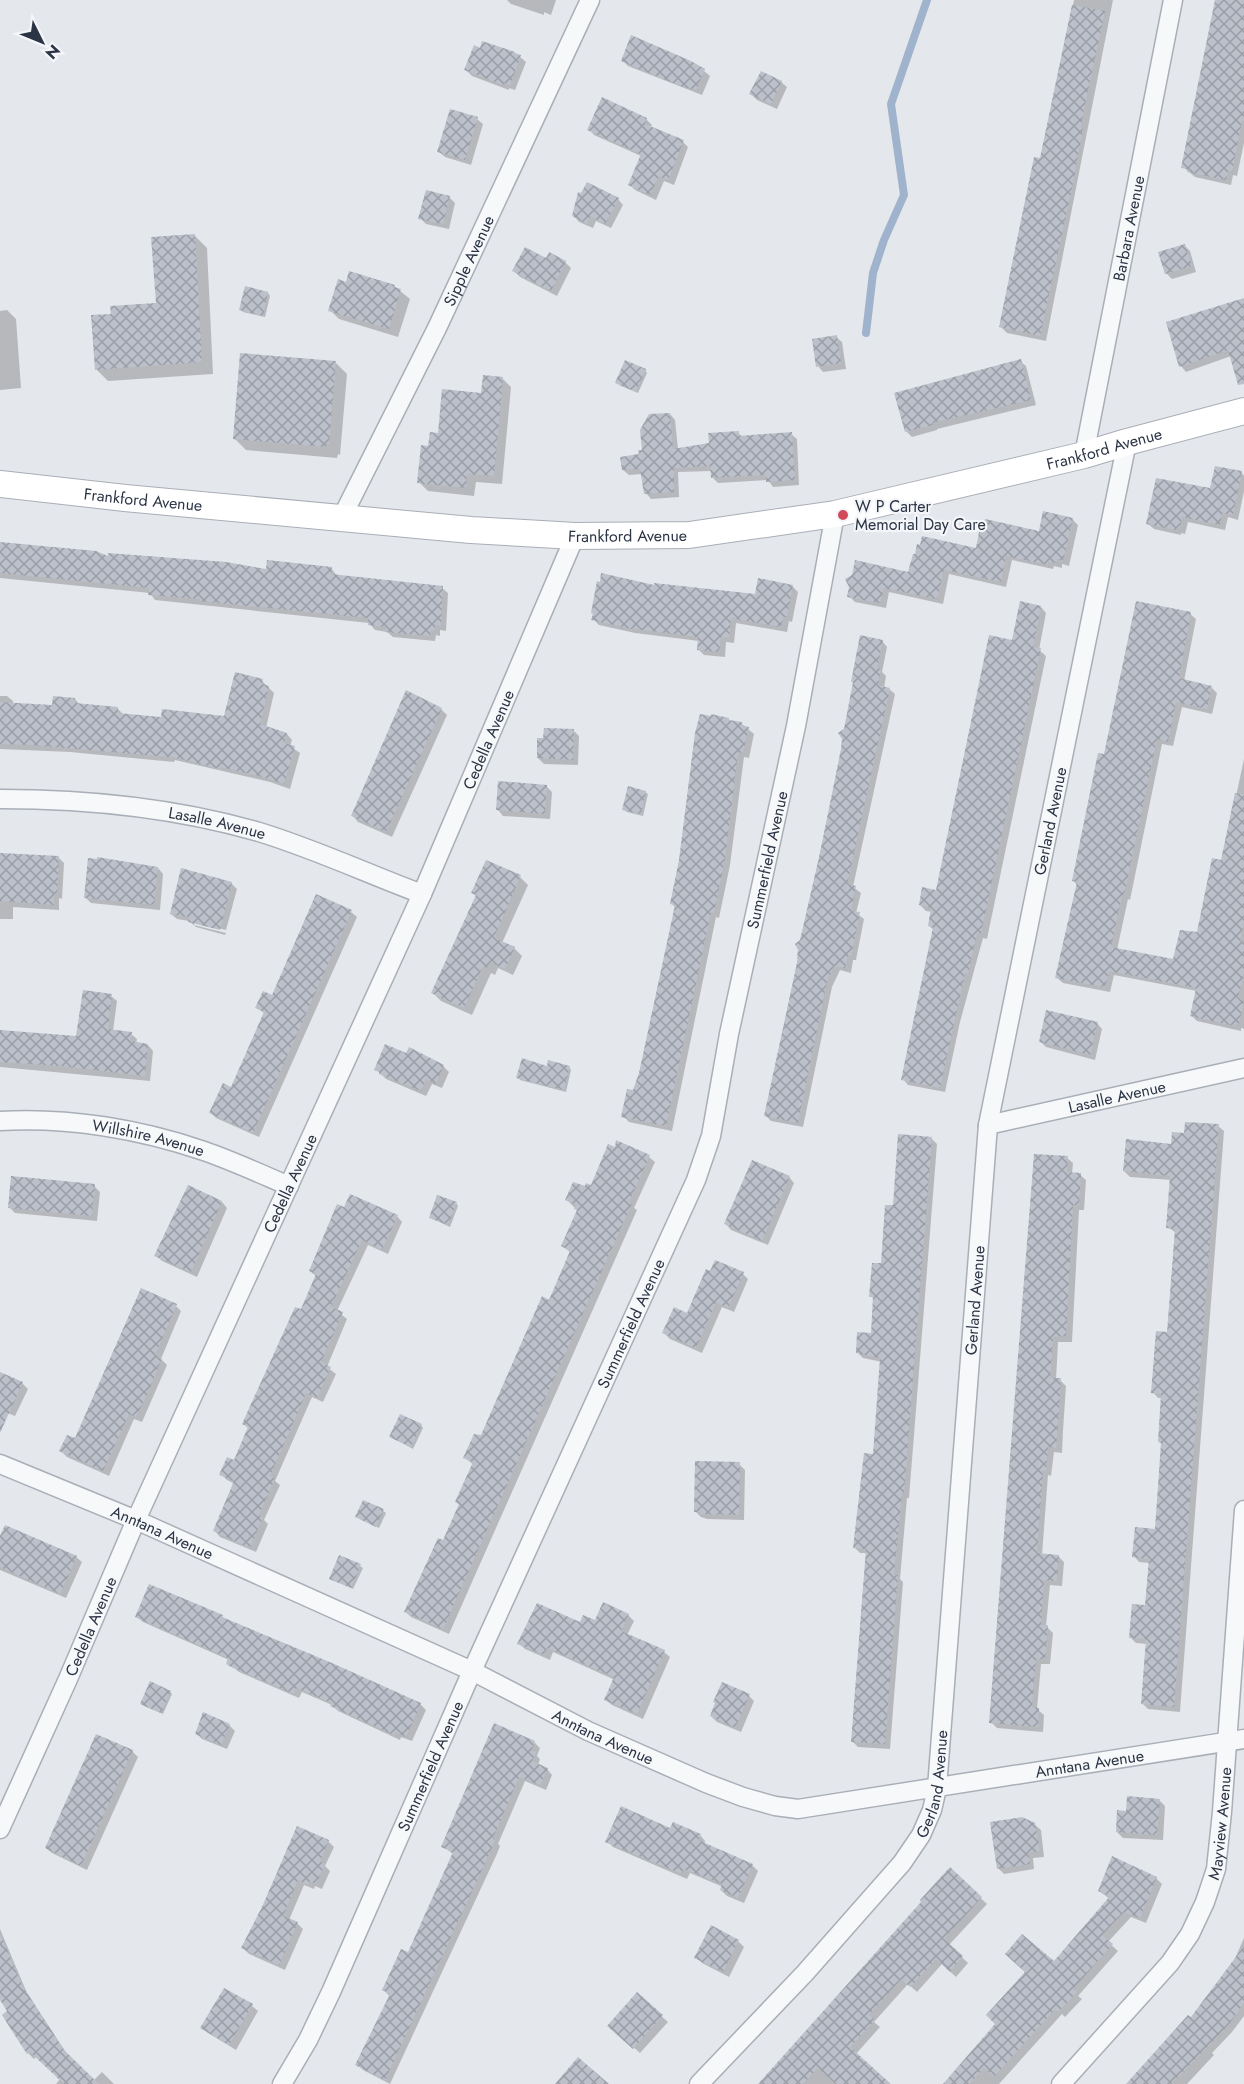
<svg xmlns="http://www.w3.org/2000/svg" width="1244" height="2084" viewBox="0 0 1244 2084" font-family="Jost,sans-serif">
  <defs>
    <pattern id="building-cross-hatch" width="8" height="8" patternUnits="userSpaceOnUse" patternTransform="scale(1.5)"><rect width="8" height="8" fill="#bbc0ca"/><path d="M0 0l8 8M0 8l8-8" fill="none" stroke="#989da6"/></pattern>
  </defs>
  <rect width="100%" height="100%" fill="#e4e7ec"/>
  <path fill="#0003" d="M507,0H556L551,15L544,12V15L511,4Z
    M1074,0H1113L1046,341L1007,333L1001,327L1041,160Z
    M1216,0H1244V143L1237,176L1233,175L1231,185L1195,177L1183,167Z
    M520,57L526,62L515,90L509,88V90L472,76L466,70Z
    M622,60L704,71L710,76L702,95L628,66Z
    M781,82L787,87L777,109L757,100L751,94Z
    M477,119L483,124L471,165L445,157L439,152Z
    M646,119L652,125L650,128L683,142L688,147L674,185L664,181L656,200L635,190L630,185L641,156L594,135L589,129Z
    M449,197L455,203L449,229L426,224L420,218Z
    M618,199L623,205L611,228L596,221L593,228L579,222L574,216Z
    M195,236L207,248L213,374L108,381L96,369L112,315L157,304Z
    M1184,245L1190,251L1196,272L1172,279L1166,273Z
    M547,260L565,262L571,268L557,296L520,277L514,271Z
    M347,283L394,286L410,299L398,337L339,319L330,310Z
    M268,293L270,296L265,317L243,312L241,310Z
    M1244,300V354L1234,355L1186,372L1181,366Z
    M7,310L16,319L21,388L0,390V311Z
    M836,337L842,342L846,369L823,372L818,366Z
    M1020,361L1026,366L1036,405L937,429V430L912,437L906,431Z
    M335,362L347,374L340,455L338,454L337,458L246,450L234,438Z
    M645,370L647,373L638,393L619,385Z
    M503,379L511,387L502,484L476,482L474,496L428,491L419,482L430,447L439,435Z
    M670,414L675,420L678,449L711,444L738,433L743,437L791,434L797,439L799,485L773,487L768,480L718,483L713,478L712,471L678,472L679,497L651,499L646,493L642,474L629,475L623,470L640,456Z
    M1241,472L1244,476V491L1238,520L1228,517L1225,530L1188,522L1185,534L1181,533V535L1154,529L1148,524Z
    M1072,519L1078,525L1069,566L1062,564V568L1054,566L1053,569L1012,560L1006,587L949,574L943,604L889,592L886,608L855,602L849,596L977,550L1040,533Z
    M0,543L109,558L267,570L331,568L337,576L442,588L448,593L446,631L440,630V636L436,635L435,641L393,637L387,632L375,630L369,623L155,600L150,593L0,578Z
    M655,587L756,596L793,587L798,592L792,622L789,621L787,632L736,623L734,643L726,642L725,657L704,655L698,649L699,641L635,633L599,625L593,619Z
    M1041,607L1046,613L1039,650L1046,656L987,939L983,938L960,1022L945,1092L908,1085L903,1079L934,930L929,926L932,912L926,911L920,905L937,892L1013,642Z
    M1190,614L1196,619L1184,681L1211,687L1217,693L1212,714L1182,707L1173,746L1162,744L1130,900L1128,899L1117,950L1174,961L1198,934L1222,862L1244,759V1029L1241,1028V1031L1197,1021L1191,1015L1197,991L1114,975L1110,992L1063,983L1057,978L1077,885L1073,880L1105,756Z
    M882,641L887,647L882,672L886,676L884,688L889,689L895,694L853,887L861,893L856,913L864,919L856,960H853L851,973L840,970L832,987L803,1127L771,1121L765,1115L846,730Z
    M262,681L274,693L266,728L287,734L292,740L290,746L300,753L290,789L270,782L175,760L174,762L70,752L0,749V696H7L13,701V705L54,706L75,699L80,705L118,709L124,715L162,719L225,718Z
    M441,709L447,715L392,837L358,822L353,816Z
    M742,724L754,734L749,758L744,757L730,865L719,918L716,917L672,1131L629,1122L623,1116L641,1073L676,908L671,903Z
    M574,731L579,736L578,765L544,764L538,758Z
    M546,786L552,792L550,819L503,816L498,810Z
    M645,792L648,794L643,816L627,812L624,810Z
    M0,854L58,857L64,863L62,899L59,898V910L13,907V919H0Z
    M158,868L163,874L160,910L91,903L85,897Z
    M520,877L528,885L502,943L514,948L522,956L513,975L498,968L495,975L491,973L472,1015L441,1001L433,993L477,897L473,893Z
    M231,883L237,889L226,930L194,922V925L226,933L225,935L196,927L189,921L177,919L171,914Z
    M351,912L357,917L259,1137L216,1118L211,1113L232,1089L265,1014L257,1007L272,997Z
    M111,996L117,1001L113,1031L131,1034L137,1039L136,1044L148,1045L153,1051L150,1081L0,1067V1031L78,1038Z
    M1097,1023L1102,1029L1095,1060L1046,1047L1040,1041Z
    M443,1066L449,1072L442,1088L432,1084L426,1096L386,1079L376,1069Z
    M569,1067L571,1070L566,1092L520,1080L518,1077L548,1068Z
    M1218,1126L1224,1131L1180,1712L1148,1709L1142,1703L1147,1644L1136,1643L1131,1638L1147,1607L1150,1563L1139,1562L1134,1556L1157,1531L1163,1445L1160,1442L1162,1398H1158L1153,1392L1168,1333L1176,1233L1168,1227L1172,1180L1130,1177L1124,1171L1172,1145L1185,1135Z
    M931,1138L937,1144L909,1498H907L900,1579L903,1582L890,1749L858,1747L852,1741L867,1553H860L854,1547L874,1455L882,1362L863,1358L858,1353L872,1335L875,1300L871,1296L882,1265L895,1207Z
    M618,1142L649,1157L655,1162L634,1208L637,1210L449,1634L411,1617L406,1612L444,1542L460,1505L456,1502L474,1465L465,1458L482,1437L550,1302L571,1253L563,1246L578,1211L567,1200L592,1187L616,1150Z
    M1067,1158L1073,1163L1072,1174L1080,1175L1086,1180L1084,1210H1079L1072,1342H1058L1056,1380H1060L1066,1386L1063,1431L1062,1453L1054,1452L1051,1476L1048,1475L1042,1555L1058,1556L1064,1562L1062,1586L1050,1585L1046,1626L1053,1633L1050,1664H1041L1037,1709L1044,1715L1043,1732L997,1728L991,1722Z
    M789,1177L794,1183L768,1245L731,1230L726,1224Z
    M94,1186L100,1192L97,1221L15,1213L9,1207Z
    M188,1187L222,1202L227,1208L197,1277L162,1261L156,1255Z
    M456,1203L458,1206L450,1227L431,1218Z
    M397,1216L402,1222L388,1254L368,1245L337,1311L347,1319L327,1367L336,1374L323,1402L312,1397L275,1481L280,1485L264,1520L268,1524L256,1552L220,1537L215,1531L235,1484L227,1480L221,1474L235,1462L249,1429L244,1424L302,1311L317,1277L310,1271Z
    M743,1274L748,1279L734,1312L722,1307L702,1353L670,1339L664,1333Z
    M176,1306L181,1311L161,1359L167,1365L142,1422L134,1419L109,1476L67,1457L61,1451L76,1440Z
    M0,1374L22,1383L28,1389L15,1416L0,1410Z
    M421,1425L423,1428L413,1449L391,1437Z
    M739,1464L745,1470L744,1520L707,1519L701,1517L695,1511Z
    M383,1511L386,1513L379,1528L357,1517Z
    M0,1535L76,1557L82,1562L66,1598L0,1570Z
    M360,1566L363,1568L353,1589L331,1578Z
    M628,1615L634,1621L627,1635L664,1652L670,1657L643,1719L612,1705L606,1700L615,1680L553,1652L550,1660L525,1649L519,1643L581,1624Z
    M222,1616L226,1620L420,1704L426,1710L412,1741L401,1737L400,1740L338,1711L332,1705L302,1692L299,1698L239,1672L228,1663L229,1660L143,1622L137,1617Z
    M170,1692L172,1694L163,1714L144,1706Z
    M749,1696L754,1701L741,1732L717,1722L711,1716Z
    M229,1725L235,1731L227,1749L202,1739L196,1733Z
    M534,1742L540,1748L537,1756L540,1759L538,1765L547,1769L552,1775L546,1790L525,1781L498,1844L500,1846L496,1856L390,2084L363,2070L357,2064L390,1997L384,1990L409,1954L454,1855L443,1846Z
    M132,1751L138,1757L87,1870L52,1853L46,1848Z
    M1159,1800L1165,1806L1163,1840L1123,1838L1117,1832L1127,1812Z
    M1034,1824L1041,1830L1044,1857L1033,1858L1034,1869L1004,1874L998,1868Z
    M671,1830L700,1835L705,1841L704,1845L752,1865L758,1871L744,1903L727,1896L721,1890L723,1887L690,1873L687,1879L613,1847L607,1841Z
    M328,1841L334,1847L325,1866L330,1871L322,1889L315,1886L314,1889L304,1885L289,1920L298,1924L303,1929L285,1970L249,1954L243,1948Z
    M950,1869L987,1904L949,1945L968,1963L956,1977L942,1964L917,1992L908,1984L874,2022L880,2027L856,2054L890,2084H760L869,1963Z
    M1156,1878L1162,1884L1146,1923L1131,1917L1108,1942L1118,1951L1078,1996L1082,1999L1065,2017L1062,2014L999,2084H944L1110,1899L1099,1891Z
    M0,1929L27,1993L69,2057L93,2081L102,2072L114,2084H56L60,2079L36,2057L34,2059L28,2053L9,2012L0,1998Z
    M1244,1938V2016L1232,2032L1212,2053L1214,2055L1187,2084H1128L1191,2020L1233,1963Z
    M738,1941L744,1947L729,1977L702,1963L696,1957Z
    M225,1990L252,2006L258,2011L236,2050L208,2033L202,2028Z
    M637,1994L668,2022L640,2053L615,2031Z"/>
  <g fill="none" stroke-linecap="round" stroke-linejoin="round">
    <path stroke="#9fb4cc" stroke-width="8" d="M866,333L873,273L884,240L904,195L891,104L927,0"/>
  </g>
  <path fill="url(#building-cross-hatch)" d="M1215,0H1244V121H1242L1232,172L1228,170L1226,180L1187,172L1188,169L1181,168Z
    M1072,5L1105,11L1083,114L1081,128H1083L1073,183L1040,336L999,327L1034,157L1040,158Z
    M631,35L691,61L705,69L696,90L680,86L621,61Z
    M482,41L515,52V53L521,55L510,86L504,83L503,85L464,70L474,45L480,48Z
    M761,71L782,81L771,104L749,94Z
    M602,97L647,118L645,124L684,140L668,180L659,176L650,195L628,185L641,154L587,130Z
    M450,109L478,117L465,160L437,152Z
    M587,182L619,198L605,224L590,216L587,224L572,216L578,192L581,193Z
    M426,190L450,196L443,224L418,219Z
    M195,234L202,362L95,370L91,315L111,314L110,306L156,303L151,237Z
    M1185,244L1192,266L1165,274L1158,252Z
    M525,247L546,258L549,252L566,261L551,291L512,271Z
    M349,271L395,285L394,287L401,289L389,329L328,311L338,279L346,282Z
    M245,286L268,292L263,316L239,310Z
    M1244,298V384L1238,385L1228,350L1179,367L1166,322Z
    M837,335L841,363L816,367L812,339Z
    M240,353L336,361L329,444L326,443V447L233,439Z
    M1021,359L1031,400L932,423L933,425L905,432L894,393Z
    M625,360L646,369L636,392L615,383Z
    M483,375L503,377L494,476L467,474L466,488L417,483L421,445L428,446L430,432L438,433L442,389L481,393Z
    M670,413L673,449L709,443L708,433L739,431V436L792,432L795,480L766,482V475H764L711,478L710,466L674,468V492L644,494L640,469L622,470L620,457L639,454L638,450H642L640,430L649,414Z
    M1215,466L1242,471L1233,515L1222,513L1220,525L1182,517L1180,529L1176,528V530L1146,524L1156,478L1210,488Z
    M1043,511L1073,518L1063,561L1057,559V563L1048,562V565L1006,556L1001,582L944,570L937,599L884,588L880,603L847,597L849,587L845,579L852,575L855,560L908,572L913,554H915L917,544L920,545L922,536L976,548L980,527H983L985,519L1039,531Z
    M0,542L96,551L108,556V553L226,562L266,569L267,560L332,567L331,574L443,586L441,626L435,625V631L431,630L430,636L385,632L386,627L368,625V618L200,601V599L148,595L149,588L0,573Z
    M601,573L654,585V583L755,594L758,578L793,585L787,617H783L781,627L731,618L729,638L721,637L719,652L697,650L698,637L628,628L591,620L593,614L591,613L597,581L600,582Z
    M1020,601L1041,606L1033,647L1041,648L981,934L977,933L968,974L965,973L940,1088L901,1080L933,927L928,926L931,908L919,905L922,887L936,890L989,635L1012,640Z
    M1136,601L1191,612L1179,678L1212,686L1207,709L1176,702L1168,742L1157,739L1124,895H1122L1111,947L1173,959L1180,930L1197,932L1212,858L1221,860L1235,793L1244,794V922L1240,941L1244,942V972L1238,998L1244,1001L1239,1024H1236L1235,1026L1190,1016L1196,988L1109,971L1105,987L1055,978L1077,882L1072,881L1098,753L1104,754Z
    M860,635L883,640L877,668L881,669L878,685L890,688L848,880V884L856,886L851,911L860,912L851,956L848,955L845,968L834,966L827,981L798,1123L764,1116L798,959H797L798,950L795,944L800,940L820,853L841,749L842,739L838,733L844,729L853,682H851Z
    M235,672L263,679L262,684L269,686L260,724L287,733L284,743L295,746L284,784L263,777L221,767L220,769L169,756V757L31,745L0,744V702L52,705L53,696L75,698V703L118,707V713L161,717L162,709L224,716Z
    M406,690L442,708L386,832L351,816Z
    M700,714L711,716V714L729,718V720L742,722V725L749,727L743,753L738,752L725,859L714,913L711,912L666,1126L621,1117L627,1089L633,1090L639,1073L675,905L670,904L679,860L695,733Z
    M544,728L574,729L573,760L537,758V738H543Z
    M498,781L547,785L545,814L496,810Z
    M628,786L646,791L641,814L622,810Z
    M0,853L59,856L57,894H54V905L0,901Z
    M97,857L158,867L154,905L84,898L88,858L97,859Z
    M486,860L521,875L495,935L496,936L495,938L515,947L505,969L490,962L487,968L483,966L464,1008L431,993L476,895L471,893Z
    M181,868L232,882L220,930L188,922L189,917L170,914Z
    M316,894L352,910L253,1133L209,1113L223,1083L231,1087L264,1012L255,1008L263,991L272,995Z
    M83,990L112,994L108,1029L132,1032L131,1041L148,1044L145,1076L61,1066L0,1062V1030L76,1036Z
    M1046,1010L1098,1022L1090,1055L1039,1042Z
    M385,1044L406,1053L409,1047L444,1065L436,1084L426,1079L421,1091L379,1074V1072L374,1070Z
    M522,1058L547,1066L548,1060L570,1066L564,1090L516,1078Z
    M1185,1122L1219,1124L1174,1707L1141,1704L1146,1639L1129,1638L1132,1604L1145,1605L1149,1559L1132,1557L1135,1527L1155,1529L1161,1443L1158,1442L1161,1394L1151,1393L1156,1331L1167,1332L1175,1229L1166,1228L1170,1176L1123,1171L1126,1139L1171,1144L1172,1132L1184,1133Z
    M898,1134L932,1137L904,1493H902L894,1575H898L885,1744L851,1742L866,1549L853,1548L864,1453L873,1454L880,1358L856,1353L857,1332L871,1333L873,1297H869L872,1263H881L885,1205H893Z
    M616,1140L650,1155L629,1202L632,1203L443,1629L404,1612L438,1538L443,1540L459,1504L455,1502L473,1462L463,1458L474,1434L481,1435L542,1296L549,1300L570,1251L561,1246L577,1210L574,1209L576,1205L565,1200L573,1182L585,1186L586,1183L591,1185L608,1144L615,1147Z
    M1034,1154L1068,1156L1067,1172L1081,1173L1079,1205H1073L1066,1336L1053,1337L1050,1378H1061L1058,1424L1056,1448L1048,1447L1046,1471L1043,1470L1037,1553L1059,1555L1057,1581L1044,1580L1041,1625H1048L1045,1659H1036L1032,1707L1039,1708L1038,1727L989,1723Z
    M752,1160L790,1176L762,1241L724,1224Z
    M11,1176L95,1184L92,1216L8,1208Z
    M188,1185L222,1201L191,1272L154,1256Z
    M350,1194L398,1215L382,1250L362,1240L331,1307L343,1312L321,1362L331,1367L317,1398L306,1393L270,1476L275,1478L259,1515L263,1517L250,1548L213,1531L234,1481L219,1475L227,1457L234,1460L248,1427L242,1424L295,1307L301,1309L316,1274L309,1271L337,1204L344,1207Z
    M437,1195L457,1202L448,1225L429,1218Z
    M715,1260L744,1272L728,1308L716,1302L696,1348L662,1333L674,1307L687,1313L706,1269L710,1271Z
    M141,1288L177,1304L155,1355L162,1358L149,1390L136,1417L129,1414L103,1471L59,1451L67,1435L75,1438Z
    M0,1372L23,1382L0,1433Z
    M400,1414L422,1424L411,1447L389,1437Z
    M695,1461L740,1462L739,1515L700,1514V1512H694Z
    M363,1500L384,1509L376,1527L355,1517Z
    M5,1525L77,1556L60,1594L0,1567V1536Z
    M339,1555L361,1564L351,1588L329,1579Z
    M149,1584L223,1615L222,1617L332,1663L421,1703L406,1737L396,1732L394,1735L330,1706L332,1703L296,1688L294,1694L231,1667L226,1664L228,1658L135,1617Z
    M603,1602L629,1614L621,1631L665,1650L637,1714L604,1700L614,1677L547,1648L544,1655L517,1644L537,1603L580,1622L583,1615L595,1620Z
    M150,1681L171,1691L161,1713L140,1704Z
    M722,1682L750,1694L735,1728L710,1716L715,1703L713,1702Z
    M203,1712L230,1724L221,1745L195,1734Z
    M494,1723L535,1741L531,1751L536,1752L532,1761L548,1768L540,1785L519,1777L493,1838L495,1839L491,1850L385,2080L355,2065L390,1994L382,1990L401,1949L408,1952L453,1852L441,1847Z
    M96,1734L133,1750L81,1866L45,1848Z
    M1127,1796L1160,1799L1157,1835L1116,1832L1117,1810L1126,1811Z
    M621,1806L670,1828L673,1822L701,1834L698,1840L753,1864L738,1898L720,1890L722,1884L684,1869L682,1874L605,1842Z
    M1022,1817L1035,1823L1040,1851L1028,1853L1030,1864L997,1869L990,1822Z
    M297,1826L329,1840L320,1861L325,1864L316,1884L309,1881L308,1885L298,1880L283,1916L298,1922L279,1965L241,1948L262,1907Z
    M1112,1856L1157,1877L1140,1918L1124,1912L1102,1935L1113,1944L1073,1989L1077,1992L1058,2012L1055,2009L994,2077L984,2068L969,2084H943L995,2024L986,2015L1025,1972L1005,1954L1022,1934L1054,1961L1110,1896L1098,1891Z
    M950,1867L982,1897L944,1939L963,1956L950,1972L936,1959L910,1987L901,1979L869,2015L875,2020L850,2047L891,2084H836L818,2068L803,2084H758L921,1902L920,1900Z
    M711,1925L739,1940L723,1972L694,1958Z
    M0,1933L22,1985L64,2050L99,2084H64L30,2052L27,2054L14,2034L2,2015L7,2011L0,2000Z
    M1244,1946V2003L1227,2027L1171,2084H1126L1188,2015L1191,2017Z
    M224,1988L253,2004L229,2045L200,2028Z
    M637,1992L663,2015L633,2049L607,2026Z
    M578,2057L609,2084H555Z"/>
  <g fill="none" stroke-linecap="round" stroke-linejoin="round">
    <g stroke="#a9aeb7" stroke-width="21">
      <g id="street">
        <path id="s1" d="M1084,455L1173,0"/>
        <path id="s2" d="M342,517L437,328L590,0"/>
        <path id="s3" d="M0,799C86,799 176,808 259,832C315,849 368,874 422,894"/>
        <path id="s4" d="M0,1121C68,1117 140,1129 204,1151C233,1161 261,1174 289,1186"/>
        <path id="s5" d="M988,1125L1244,1068"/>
        <path id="s6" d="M0,1464L136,1520L472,1671L588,1731L706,1783L743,1797L775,1806L798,1809L1244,1739"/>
        <path id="s7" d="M0,1829L68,1679L136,1520L422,894L575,536"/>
        <path id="s8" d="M282,2084L308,2040L331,1992L472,1671L696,1180L711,1136L729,1034L796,726L835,514"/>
        <path id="s9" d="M699,2084L805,1973L902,1863L921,1835L932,1810L937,1788L988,1125L1127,442"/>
        <path id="s10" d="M1061,2084L1170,1963L1190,1934L1205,1902L1216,1869L1222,1812L1244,1510"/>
      </g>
    </g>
    <g stroke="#a9aeb7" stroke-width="28">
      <g id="secondary">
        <path id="s11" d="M0,484L125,498L471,530L575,536L689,535L835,514L1084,455L1127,442L1244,411"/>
      </g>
    </g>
    <use href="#street" stroke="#f7f8fa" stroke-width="18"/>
    <use href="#secondary" stroke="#fff" stroke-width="26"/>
  </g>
  <circle fill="#d1495b" stroke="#f4f6f9" stroke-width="2" cx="843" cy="515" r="6"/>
  <g text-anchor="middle" stroke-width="4.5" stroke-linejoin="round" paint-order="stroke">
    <g font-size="16" fill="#2b3445" stroke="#f4f6f9">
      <text dy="6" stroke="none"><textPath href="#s1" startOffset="231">Barbara Avenue</textPath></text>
      <text dy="6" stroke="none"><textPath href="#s2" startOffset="286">Sipple Avenue</textPath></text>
      <text dy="6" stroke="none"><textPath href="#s11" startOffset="1116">Frankford Avenue</textPath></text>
      <text dy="6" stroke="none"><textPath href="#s11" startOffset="144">Frankford Avenue</textPath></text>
      <text dy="6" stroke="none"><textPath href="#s11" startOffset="630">Frankford Avenue</textPath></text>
      <text dy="6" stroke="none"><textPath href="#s7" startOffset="1194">Cedella Avenue</textPath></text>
      <text dy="6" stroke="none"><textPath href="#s9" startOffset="1359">Gerland Avenue</textPath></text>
      <text dy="6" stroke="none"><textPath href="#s3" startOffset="219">Lasalle Avenue</textPath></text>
      <text dy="6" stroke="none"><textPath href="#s8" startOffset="1323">Summerfield Avenue</textPath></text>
      <text dy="6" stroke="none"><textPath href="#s5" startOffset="132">Lasalle Avenue</textPath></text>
      <text dy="6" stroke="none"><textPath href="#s4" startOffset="150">Willshire Avenue</textPath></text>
      <text dy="6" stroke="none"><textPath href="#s7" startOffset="708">Cedella Avenue</textPath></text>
      <text dy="6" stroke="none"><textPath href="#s9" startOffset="873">Gerland Avenue</textPath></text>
      <text dy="6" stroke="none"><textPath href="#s8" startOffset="837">Summerfield Avenue</textPath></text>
      <text dy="6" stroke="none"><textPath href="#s6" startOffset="176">Anntana Avenue</textPath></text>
      <text dy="6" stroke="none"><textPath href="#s7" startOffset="222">Cedella Avenue</textPath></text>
      <text dy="6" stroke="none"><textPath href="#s6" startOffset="662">Anntana Avenue</textPath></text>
      <text dy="6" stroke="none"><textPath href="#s6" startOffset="1166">Anntana Avenue</textPath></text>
      <text dy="6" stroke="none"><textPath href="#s8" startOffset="351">Summerfield Avenue</textPath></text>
      <text dy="6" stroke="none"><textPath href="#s9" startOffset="387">Gerland Avenue</textPath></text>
      <text dy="6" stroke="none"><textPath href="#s10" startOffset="314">Mayview Avenue</textPath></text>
    </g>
    <g font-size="16" fill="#2b3445" stroke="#f4f6f9" text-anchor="start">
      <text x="855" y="512">W P Carter<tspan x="855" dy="18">Memorial Day Care</tspan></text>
    </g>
  </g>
  <g transform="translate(42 42) rotate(133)" stroke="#f4f6f9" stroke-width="4.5" paint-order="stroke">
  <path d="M0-4.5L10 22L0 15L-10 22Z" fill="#2b3445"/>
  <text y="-9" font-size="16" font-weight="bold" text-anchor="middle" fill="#2b3445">N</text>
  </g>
</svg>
